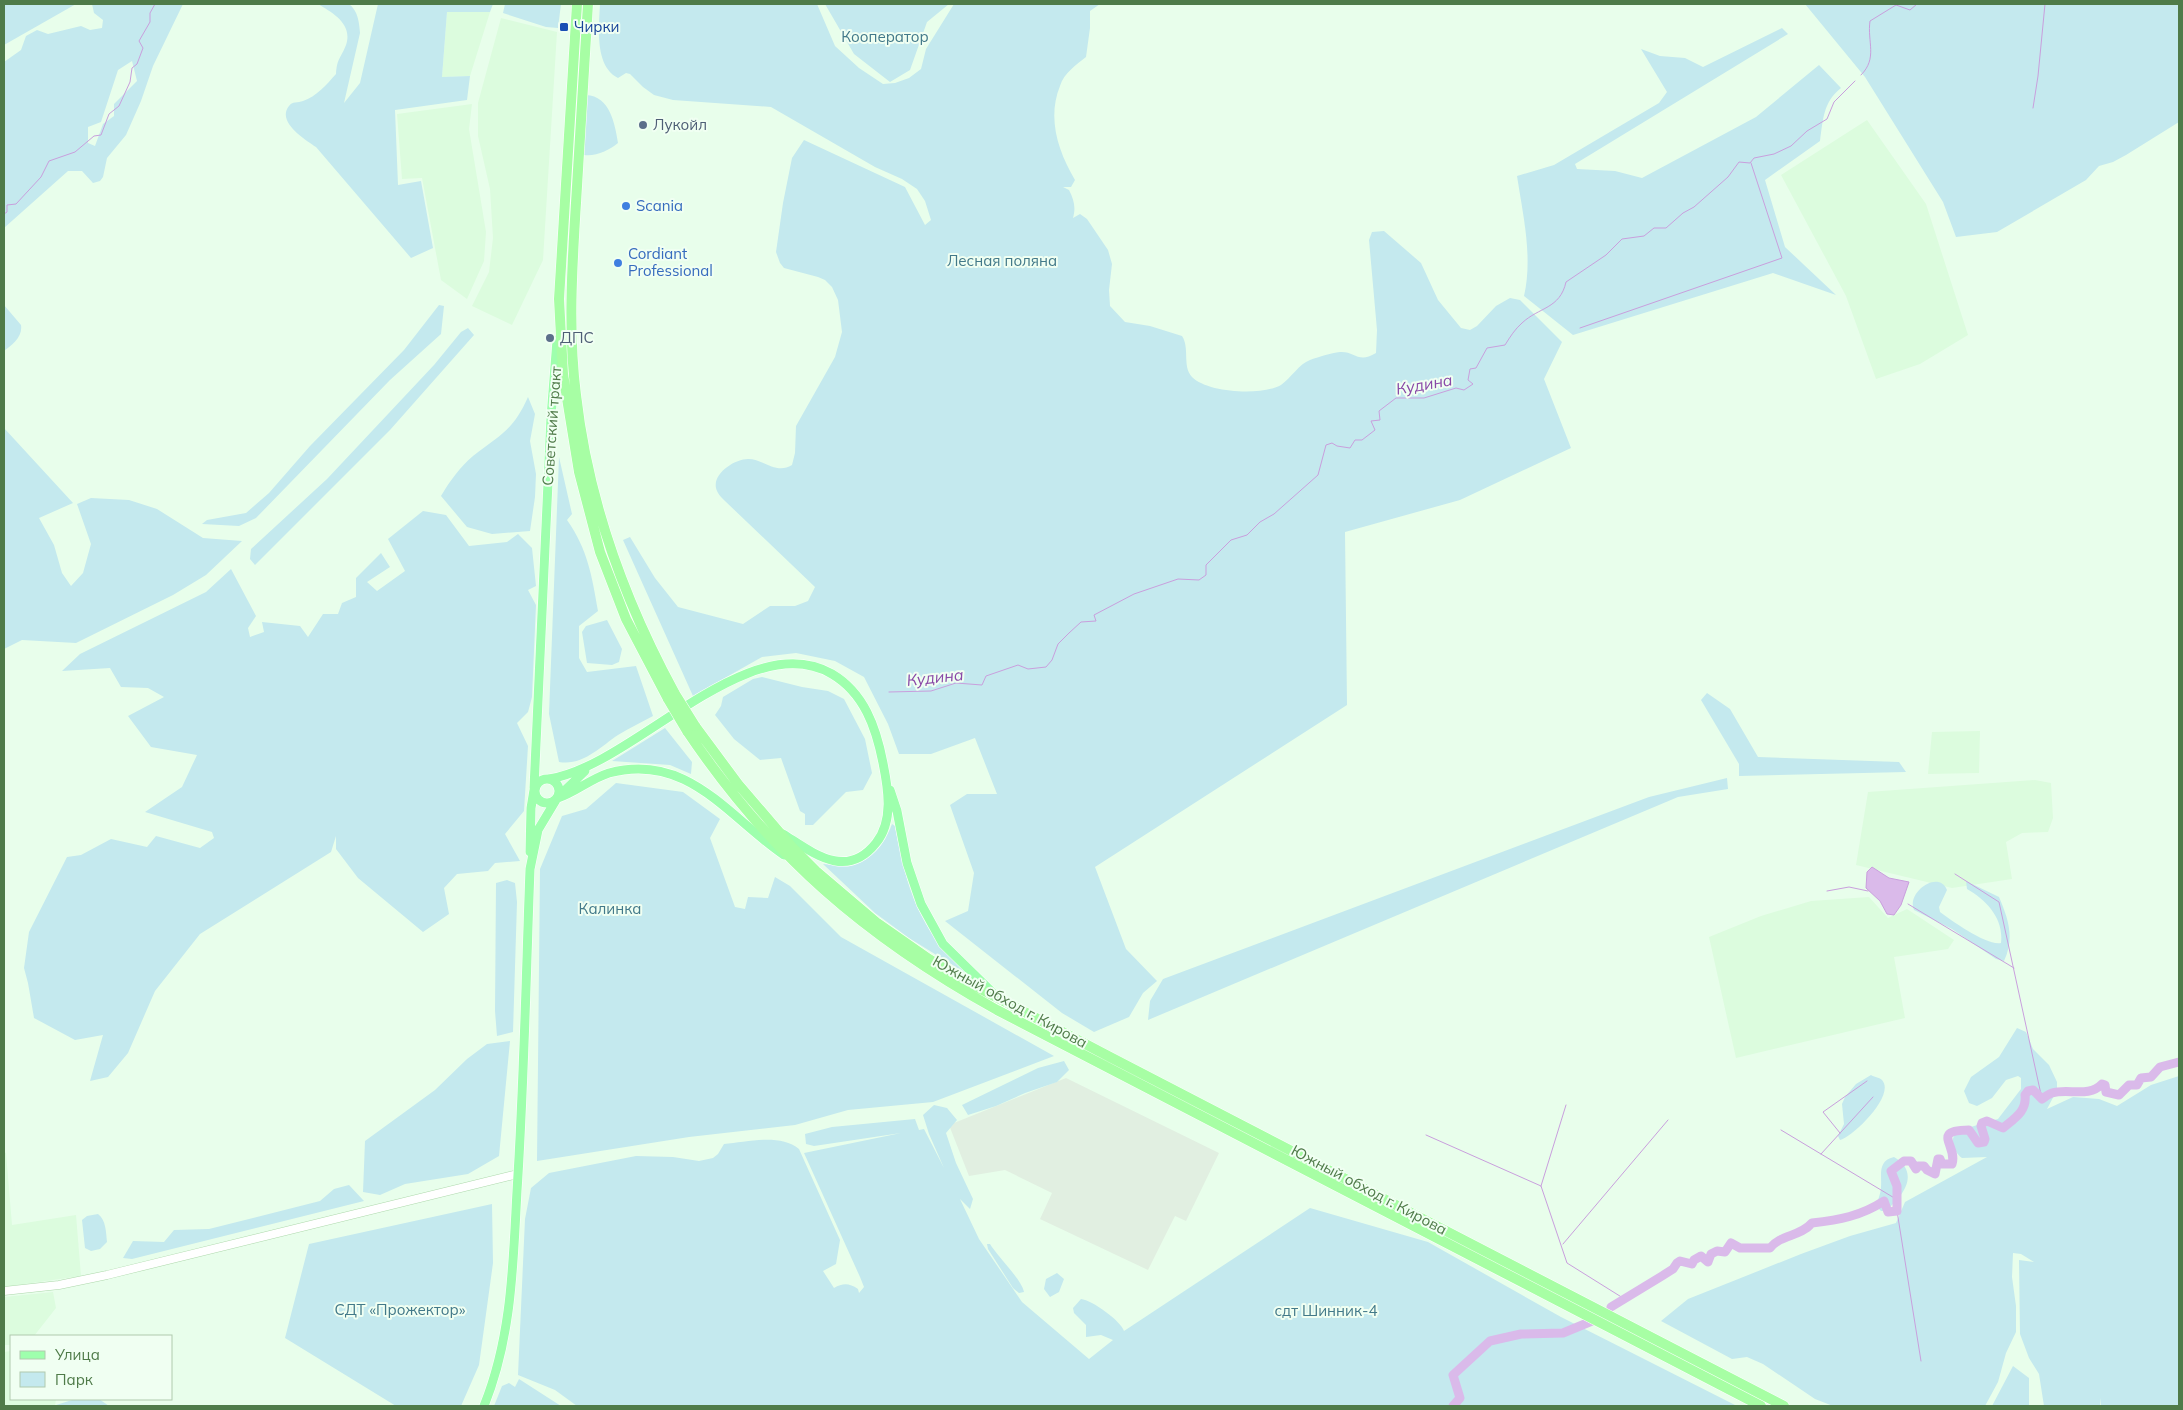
<svg xmlns="http://www.w3.org/2000/svg" width="2183" height="1410" viewBox="0 0 2183 1410" font-family="Mulish,sans-serif">
  <rect width="100%" height="100%" fill="#e8feeb"/>
  <path fill="#dcfcde" d="M447,12H490L470,76L442,77Z
    M501,18L557,32L543,260L512,325L472,306L489,272L493,238L490,189L478,136V103Z
    M472,104L469,129L486,232L484,261L467,299L441,280L422,178L402,179L397,114Z
    M1867,120L1926,204L1968,335L1920,364L1876,379L1846,296L1781,175Z
    M1980,731L1979,773L1928,774L1932,732Z
    M2035,780L2051,783L2053,818L2048,832L2022,833L2006,842L2012,879L1952,888L1856,865L1868,792Z
    M1869,897L1888,918L1907,909L1954,940L1948,949L1894,957L1905,1018L1736,1058L1709,937L1761,916L1811,901Z
    M4,1152L6,1153L12,1225L76,1215L81,1276L4,1287Z
    M53,1292L56,1308L34,1336H11V1345H4V1297Z
    M11,1351V1399H56L55,1406H4V1352Z"/>
  <path fill="#e1efe1" d="M1066,1078L1219,1153L1186,1221L1175,1216L1148,1270L1040,1219L1052,1193L1005,1170L969,1176L949,1125Z"/>
  <path fill="#c4e9ee" fill-rule="evenodd" d="M4,4H76L4,45Z
    M92,4H183L153,66L141,101L126,135L107,158L103,177L100,181L93,183L82,171H68L4,228V62L21,50L26,36L37,30L48,34L81,26L90,30L102,28L103,20L94,13ZM132,61L137,81L114,104V116L103,124L95,146L88,143V127L101,122L118,70Z
    M318,4H349C358,11 359,22 360,33L344,103L360,83L378,4H493L490,12H447L442,77L470,76L467,100L395,110L398,185L421,181L433,248L411,258L316,147C306,140 276,122 289,106C292,101 298,103 303,101C316,97 327,84 336,74C337,58 341,58 346,45C353,24 333,13 318,4Z
    M505,4H561L558,28L546,27L503,13Z
    M600,4H817L835,46L859,68L883,84L895,83L909,78L921,69L926,49L954,4H1100L1090,11V28L1086,57C1076,65 1064,73 1060,86C1047,118 1058,151 1075,180L1071,187H1063L1069,190C1074,200 1076,207 1073,218L1080,214L1087,219L1108,250L1112,264L1109,290L1110,306L1125,322L1150,326L1182,336C1190,348 1182,366 1192,377C1208,393 1262,396 1281,385C1291,378 1299,364 1310,360C1318,357 1331,353 1340,352C1355,351 1358,364 1376,353L1377,330L1369,240L1372,232L1384,231L1421,263L1438,300L1461,328L1470,330L1477,326L1496,306L1510,298L1520,300L1562,342L1544,379L1571,448L1460,500L1345,532L1347,705L1095,867L1126,949L1157,981L1143,993L1129,1017L1094,1032L1062,1013L945,921L968,911L974,873L950,805L967,794H997L975,738L931,754H899L888,724L864,677L835,661L796,653L762,657L693,696L623,540L630,537L655,578L678,607L743,624L770,606H795L808,601L815,587L725,501C721,497 717,493 716,488C713,473 735,459 748,459C764,459 776,475 792,465L795,453L796,426L835,357L842,332L838,300L832,287L825,280L818,277L784,268L780,263L776,252L783,203L792,158L804,140L905,187L925,225L931,220L925,201L917,189L902,179L875,167L771,107L673,100L654,95L643,87L630,74L626,73L618,78C594,66 599,26 600,4Z
    M825,4H949L927,22L910,70L890,82L854,54Z
    M1805,4H2179V122L2126,155L2113,162L2099,166L2086,180L1997,232L1956,237L1943,202L1865,77Z
    M1782,28L1788,34L1575,164L1577,169L1615,171L1642,178L1756,117L1819,65L1841,88C1823,102 1823,120 1820,141L1765,180L1785,247L1836,295L1773,273L1573,335L1524,296C1533,257 1523,215 1517,176L1554,165L1659,103L1667,92L1641,49L1660,56L1685,58L1703,67Z
    M586,95C610,96 615,124 618,143C610,150 595,157 584,155Z
    M4,305L21,325C23,337 12,345 4,351Z
    M439,305L444,306L441,334L390,380L256,518L239,526L202,524L207,520L246,513L269,493L310,446L404,350Z
    M468,328L474,335L390,430L255,565L250,559L251,549L327,479L434,365L461,332Z
    M528,397L535,414L530,441L536,474L535,497L530,531L492,534L467,527L441,496C450,481 459,468 473,456C500,435 513,431 528,397Z
    M4,428L73,503L39,518L54,545L62,573L71,586L83,573L91,544L77,504L91,498L129,500L157,509L203,538L242,541L206,575L173,595L76,643L22,640L4,649Z
    M559,457L572,514L567,520C588,550 592,576 598,611L579,626V658L587,672L636,666L653,716C642,722 629,728 618,735C600,747 583,766 559,762L549,714Z
    M423,511L446,515L469,546L507,542L518,534L532,548L536,586L528,590L536,605L532,697L528,712L517,723L528,746L524,811L505,834L520,861L495,863L488,871L457,874L444,888L449,914L423,932L358,878L336,849V836L331,852L200,934L155,991L128,1053L108,1077L90,1081L103,1035L75,1040L34,1018L28,983L24,968L29,932L67,857L81,855L111,839L147,847L156,836L200,848L214,838L212,832L145,812L182,787L197,755L151,747L128,716L164,697L148,688L121,687L110,668L62,671L80,654L206,592L231,569L256,616L248,628L250,637L264,632L262,622L300,626L308,637L323,614H338L342,603L356,597V578L381,553L390,567L367,582L377,591L405,571L388,539Z
    M607,620L622,649L619,662L612,665L587,663L582,632L586,626Z
    M762,677L802,687L828,691L844,699L865,739L872,773L863,790L846,792L813,825H805V814L800,811L781,758L760,760L734,739L715,715L721,706L723,697L753,679Z
    M1707,693L1730,709L1758,757L1899,762L1906,772L1739,776V764L1701,700Z
    M665,728L692,762L691,774L670,765L612,761Z
    M1727,778L1728,789L1678,797L1148,1020L1150,1001L1163,979L1649,797Z
    M616,783L683,792L720,819L710,838L735,907L745,909L748,897L768,898L775,877L790,886L841,937L1054,1056L933,1102L848,1110L795,1125L689,1137L537,1161L540,869L562,816L586,809Z
    M892,824L895,826C907,890 918,928 967,974L909,938L875,913L823,864C859,868 879,859 892,824Z
    M507,880L515,883L517,902L513,1032L497,1036L495,1011L496,883Z
    M1966,881L1999,897C2008,918 2015,938 2004,961L1996,959L1952,929L1914,910C1906,892 1939,869 1947,890L1939,907L1940,912C1952,921 1987,946 2001,943C2004,918 1986,900 1967,889Z
    M2017,1028L2026,1032L2033,1049L2049,1065L2057,1082V1090L2047,1109L2073,1097L2099,1099L2117,1106L2151,1085L2179,1076V1406H2101L2100,1398V1406H2044L2039,1374L2029,1358L2020,1334L2019,1260L2034,1262L2021,1254L2013,1253L2012,1277L2016,1306V1332L2006,1353L1998,1382L1985,1406H1833L1815,1399L1763,1364L1747,1357L1732,1359L1661,1321L1688,1299L1801,1254L1850,1236L1896,1223L1905,1202L1987,1157L1962,1158C1953,1151 1949,1140 1957,1131L1998,1119L2021,1089V1078L2018,1076L2006,1080L1992,1098L1977,1106L1969,1103L1964,1091L1971,1077L1999,1057Z
    M510,1041L499,1156L468,1174L405,1184L380,1195L363,1192L365,1141L435,1090L467,1059L487,1044Z
    M1064,1061L1069,1070L1057,1082L1025,1093L996,1106L968,1115L962,1105L1038,1068Z
    M1871,1075C1874,1077 1879,1077 1882,1080C1896,1095 1853,1137 1840,1140L1838,1136L1844,1124L1842,1104L1845,1097L1856,1084Z
    M934,1105L947,1108L957,1120L946,1133L956,1163L973,1199L970,1209L960,1199L979,1239L1022,1302L1089,1359L1113,1340L1101,1335L1086,1337V1325L1074,1313L1073,1308L1081,1299C1092,1300 1121,1321 1124,1331L1310,1208L1428,1242L1561,1317L1737,1406H577L555,1390L518,1375L525,1219L531,1188L549,1173L636,1156L673,1157L699,1161L713,1158L718,1154L724,1144C747,1142 780,1133 799,1149L840,1240L836,1264L823,1271L834,1288C843,1283 849,1283 858,1289L859,1293L864,1287L860,1277L804,1153L901,1133L814,1146L806,1144L805,1134L832,1127L915,1119L919,1130L924,1129L944,1168L929,1134L923,1115Z
    M1894,1157C1921,1173 1903,1197 1885,1211H1881L1877,1207C1877,1200 1881,1194 1881,1187C1882,1175 1877,1161 1894,1157Z
    M349,1185L364,1201L132,1259L123,1258L133,1241L164,1242L174,1230L209,1229L320,1201L334,1189Z
    M492,1204L493,1263L479,1365L461,1406H396L285,1338L309,1244Z
    M98,1214C106,1220 106,1232 107,1242L100,1249L91,1251L85,1248L82,1220L87,1216Z
    M987,1244H990C998,1257 1022,1280 1024,1292L1019,1293L1013,1288L988,1249Z
    M1057,1273L1064,1279L1059,1292L1050,1297L1044,1289L1046,1279Z
    M2013,1366L2029,1378V1406H1992Z
    M519,1379L561,1406H494L502,1386L509,1383L515,1387Z
    M99,1399L109,1406H53L72,1400Z"/>
  <path fill="#dabaea" stroke="#c99fdd" d="M1872,867L1889,878L1909,882L1901,905L1894,915L1887,914L1880,901L1866,888L1867,872Z"/>
  <g fill="none" stroke-linecap="round" stroke-linejoin="round">
    <path stroke="#c99fdd" stroke-width="1" d="M1861,75C1878,58 1867,42 1870,21L1896,5L1910,10L1917,4
      M2033,108L2038,76L2045,4
      M4,214L7,212V205L16,204L41,177L49,161L75,152L94,136L101,135L109,114L119,106L130,82L132,68L137,64L143,48L139,41L150,22V13L155,4
      M1580,328L1782,258L1751,163
      M889,692L931,691L956,683L982,685L986,676L1018,665L1028,669L1046,667L1052,660L1058,644L1069,633L1081,622L1096,621L1094,615L1134,594L1178,579L1199,580L1206,575V565L1231,540L1247,535L1260,522L1274,514L1318,475L1326,445L1332,443L1337,446L1350,448L1355,440H1362L1375,430L1371,421L1380,420L1379,411L1396,398H1424L1456,388L1464,390L1473,384L1468,380L1470,369L1476,368L1487,348L1505,345C1510,337 1515,329 1522,323C1539,307 1560,309 1566,282L1606,255L1622,239L1644,236L1654,228H1666L1683,213L1694,207L1728,177L1739,162L1750,163L1754,158L1774,154L1791,146L1807,131L1827,119L1834,102L1855,81
      M1955,874L1999,902L2042,1099
      M1827,891L1849,887L1868,891
      M1908,904L2014,968
      M1781,1130L1896,1199
      M1840,1133L1823,1112L1867,1081
      M1426,1135L1541,1186L1567,1263L1623,1298
      M1821,1154L1873,1097
      M1541,1186L1566,1105
      M1897,1211L1921,1361
      M1563,1244L1668,1120"/>
    <path stroke="#dabaea" stroke-width="9" d="M1611,1307L1662,1276L1673,1269L1677,1263L1680,1261L1692,1264L1694,1260L1701,1256L1708,1262L1711,1254L1717,1251L1725,1252L1731,1243L1740,1248H1770C1781,1234 1800,1237 1812,1223C1839,1220 1861,1216 1884,1201L1888,1212L1897,1211V1186L1891,1171L1904,1161H1911L1916,1169L1918,1166H1924L1927,1170L1935,1174L1938,1159H1940L1942,1164H1952C1958,1146 1930,1130 1969,1130L1978,1143L1984,1142L1985,1139L1981,1126L1982,1123L1987,1121L2003,1128C2015,1118 2027,1111 2025,1095L2028,1091L2033,1090L2042,1099C2045,1097 2049,1094 2052,1093C2068,1088 2089,1098 2102,1084L2105,1085L2106,1092L2119,1095L2129,1085H2137L2141,1078L2151,1077L2160,1067L2179,1062
      M1453,1406L1460,1398L1453,1375L1490,1341L1521,1334L1563,1333L1592,1321"/>
    <g stroke="#add8ab" stroke-width="9">
      <path id="secondary" d="M4,1291L59,1285L107,1275L518,1174"/>
    </g>
    <g stroke="#fff" stroke-width="10">
      <path id="primary" d="M549,779C634,766 747,625 832,674C864,693 876,727 883,763C888,788 894,821 876,843C846,881 812,852 783,834
        M535 791a12 12 0 1 1 24 0a12 12 0 1 1-24 0Z
        M534,788L551,417L557,340
        M890,790L897,811L907,863L921,904L943,944L993,993
        M560,795L585,771
        M558,798C576,792 590,779 609,773C688,752 728,817 784,855
        M530,852L531,808L534,790
        M484,1406C512,1337 513,1264 517,1191C524,1084 526,976 530,869L538,830L556,800"/>
    </g>
    <g stroke="#fff" stroke-width="11">
      <path id="trunk" d="M577,4L559,299L563,374L579,472L600,552L626,619L668,699
        M588,4C584,70 580,137 576,203C572,267 568,332 576,395C588,501 624,600 675,694
        M695,726L738,784L792,847L816,871L876,922L929,959L960,978L1110,1057L1784,1406
        M687,731C771,856 866,937 997,1010L1761,1406"/>
    </g>
    <use href="#secondary" stroke="#fff" stroke-width="8"/>
    <use href="#primary" stroke="#9effad" stroke-width="9"/>
    <use href="#trunk" stroke="#a7fea4" stroke-width="10"/>
    <g stroke="#fff" stroke-width="11" stroke-linecap="butt">
      <path id="trunk-bridge" d="M675,694L695,726
        M668,699L687,731"/>
    </g>
    <use href="#trunk-bridge" stroke="#a7fea4" stroke-width="10"/>
  </g>
  <rect fill="#1a4fb4" stroke="#f0fff2" stroke-width="2" x="559" y="22" width="10" height="10" rx="2.5"/>
  <g fill="#5c6f8a" stroke="#f0fff2" stroke-width="2">
    <circle cx="643" cy="125" r="5"/>
    <circle cx="550" cy="338" r="5"/>
  </g>
  <g fill="#3f7fe0" stroke="#f0fff2" stroke-width="2">
    <circle cx="626" cy="206" r="5"/>
    <circle cx="618" cy="263" r="5"/>
  </g>
  <g text-anchor="middle" stroke-width="4" stroke-linejoin="round" paint-order="stroke">
    <g font-size="15" fill="#164399" stroke="#f0fff2" text-anchor="start">
      <text x="574" y="32">Чирки</text>
    </g>
    <g font-size="15" fill="#427989" stroke="#f0fff2">
      <text x="885" y="42">Кооператор</text>
      <text x="1002" y="266">Лесная поляна</text>
      <text x="610" y="914">Калинка</text>
      <text x="400" y="1315">СДТ «Прожектор»</text>
      <text x="1326" y="1316">сдт Шинник-4</text>
    </g>
    <g font-size="15" fill="#4e5e75" stroke="#f0fff2" text-anchor="start">
      <text x="653" y="130">Лукойл</text>
      <text x="560" y="343">ДПС</text>
    </g>
    <g font-size="15" fill="#366cbe" stroke="#f0fff2" text-anchor="start">
      <text x="636" y="211">Scania</text>
      <text x="628" y="259">Cordiant<tspan x="628" dy="17">Professional</tspan></text>
    </g>
    <g font-size="15" fill="#4f7b49" stroke="#f0fff2">
      <text transform="translate(552 426) rotate(-86)" y="5">Советский тракт</text>
      <text transform="translate(1010 1002) rotate(29)" y="5">Южный обход г. Кирова</text>
      <text transform="translate(1369 1190) rotate(28)" y="5">Южный обход г. Кирова</text>
    </g>
    <g font-size="16" font-style="italic" fill="#8948a7" stroke="#f0fff2">
      <text transform="translate(1424 384) rotate(-10)" y="6">Кудина</text>
      <text transform="translate(935 677) rotate(-6)" y="6">Кудина</text>
    </g>
  </g>
  <rect width="2183" height="1410" fill="none" stroke="#4f7b49" stroke-width="10"/>
  <rect x="10" y="1335" width="162" height="65" fill="#f0fff2" stroke="#b0caae"/>
  <rect x="20" y="1351" width="25" height="8" fill="#9effad" stroke="#b0caae"/>
  <text x="55" y="1360" font-size="15" fill="#4f7b49">Улица</text>
  <rect x="20" y="1372" width="25" height="15" fill="#c4e9ee" stroke="#b0caae"/>
  <text x="55" y="1385" font-size="15" fill="#4f7b49">Парк</text>
</svg>
